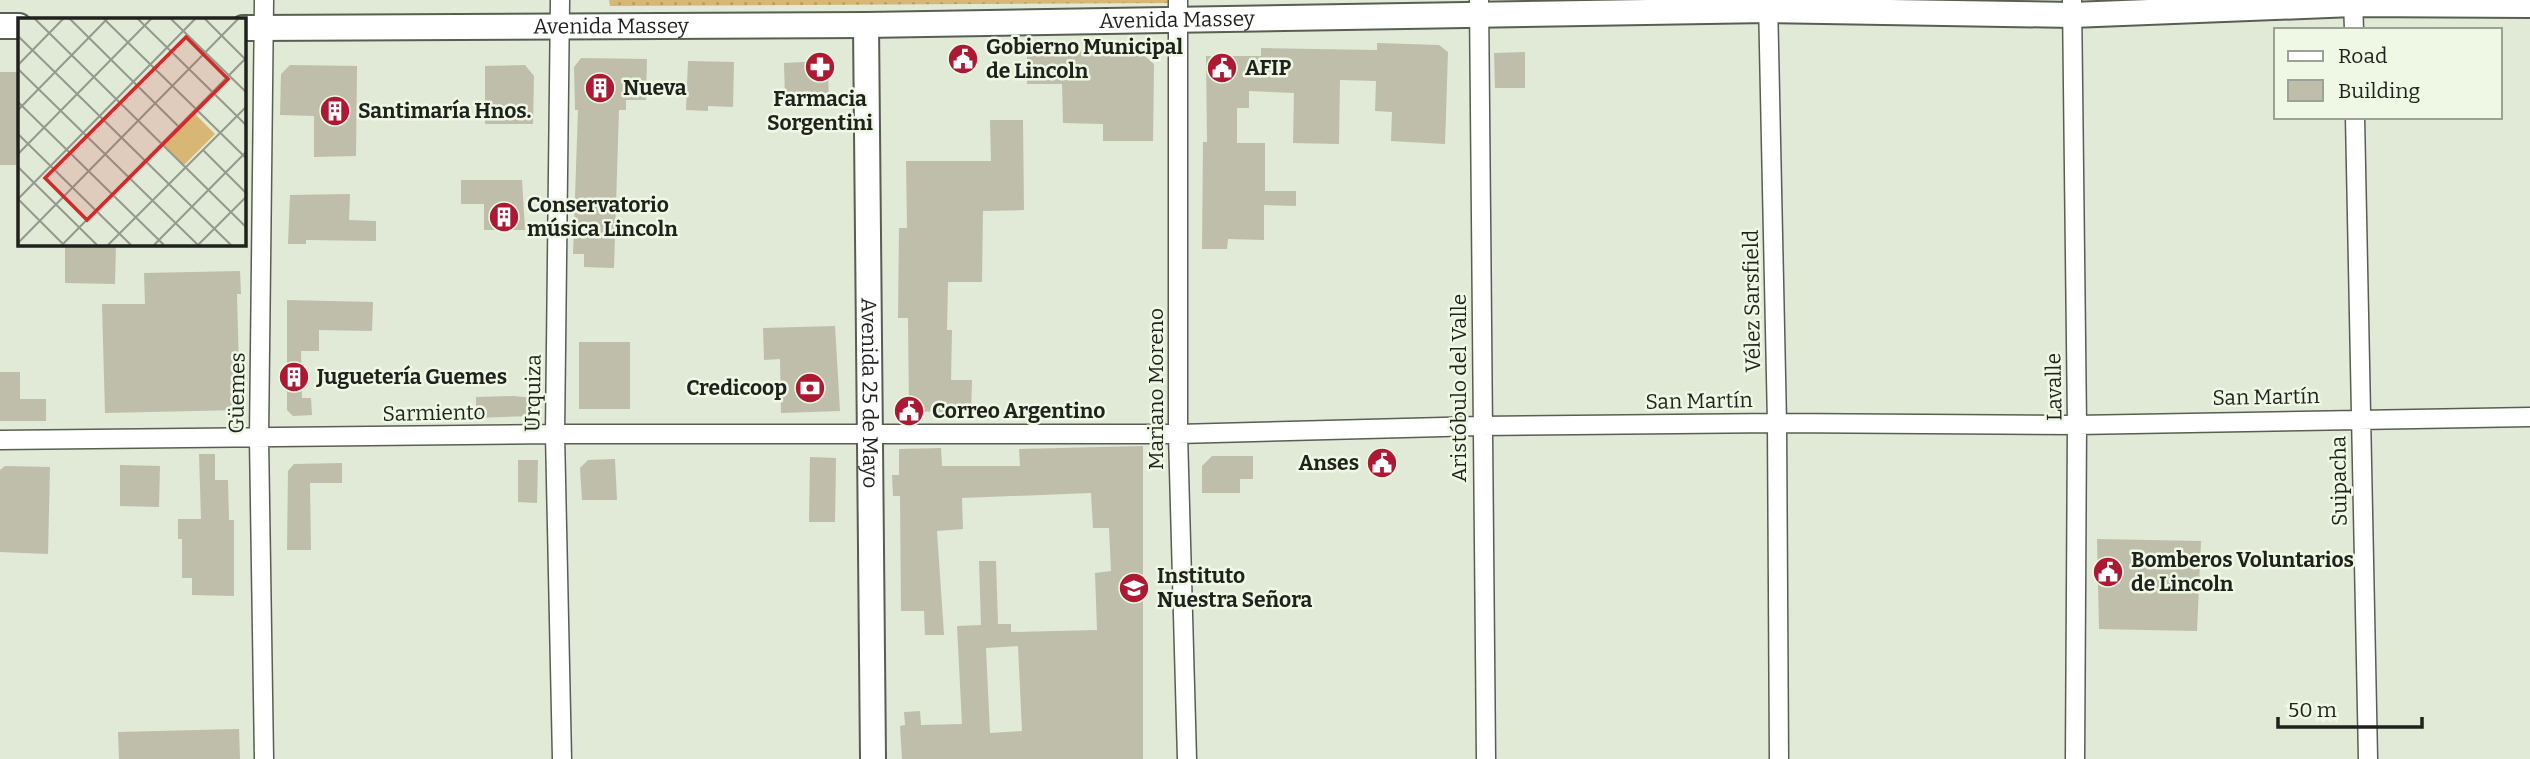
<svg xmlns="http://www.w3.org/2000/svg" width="2530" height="759" viewBox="0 0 2530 759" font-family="Bitter,serif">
  <defs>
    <pattern id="green-dots" width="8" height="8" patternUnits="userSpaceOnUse" patternTransform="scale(1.75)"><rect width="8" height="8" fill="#d8b674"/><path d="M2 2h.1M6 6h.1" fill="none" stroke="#b99c64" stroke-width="1.8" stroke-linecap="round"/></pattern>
  </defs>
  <rect width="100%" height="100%" fill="#e1e9d7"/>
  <path fill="url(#green-dots)" d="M609,0H1168V3L610,6Z"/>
  <path fill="#bebeab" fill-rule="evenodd" d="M1377,43L1439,45L1448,52L1445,144L1391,141L1392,112L1375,111L1376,81L1340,80L1339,144L1293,143L1294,93L1249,91V108H1237V143H1265V191H1296V206L1264,205V240L1228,239L1227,249H1202L1203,142H1207L1206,56H1261V48L1377,50Z
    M1138,50L1154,64L1153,141H1103V124L1063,123L1062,84H1027V51Z
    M1525,52V88H1495L1494,53Z
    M581,58L647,59L646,100H626V110H619L614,268L584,267V254H573L578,110H575L574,67Z
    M688,61L734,62L733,107L708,106V111L686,110Z
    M822,61L828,67L829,105H809V100H785L784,63Z
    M290,65L357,66L356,156L314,157V116L280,115L281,74Z
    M525,65L534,76L533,124H485V66Z
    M0,72H19L16,165H0Z
    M990,120H1023L1024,210L983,211L982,282H948L947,330H952L951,380H972L971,413L909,411L908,318H898L899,228H907L906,161H991Z
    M461,180H522L525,230H484V204H461Z
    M350,194L349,220L376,221V241L306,240V244H288L290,195Z
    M65,243H116L115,284L65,283Z
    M240,271L241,294H237L240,410L105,413L102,304H145L144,273Z
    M287,300L373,302L372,331L319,330V351H301L302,398H311L312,415L293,416L287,410Z
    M835,326L840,411L781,413L780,359L764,360L763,328Z
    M579,342H630V409H579Z
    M0,372H20V399H46V421H0Z
    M513,396L536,398V410L532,416L476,418V397Z
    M1143,446V759H902L900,726L905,725L904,712L920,711L921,725L962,724L957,626L981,625L979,561H996L998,624H1011V632L1097,630L1095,573L1111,571L1109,528H1093L1091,493L962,498L963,529L937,531L944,635H925L924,611H901L900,496H893L892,475H899V449L941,448L942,466H1020L1019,449ZM1018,646L1022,731L990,733L986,648Z
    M199,454H215V480H228L229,520H234V596L192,595V578H182V539H178V519H201Z
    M1212,456H1253V479H1240V493H1202V466Z
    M810,457L836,458L835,522H809Z
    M615,459L617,500H582L580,468L588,460Z
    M518,460H538L537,503L518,502Z
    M342,463V483H310L311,550H287L288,471L294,464Z
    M120,465L160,466L159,507L120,506Z
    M5,466L50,467L48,554L0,552V470Z
    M2097,539L2201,541L2197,631L2099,629Z
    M239,729L240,759H119L118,732Z"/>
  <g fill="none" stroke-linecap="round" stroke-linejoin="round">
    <g stroke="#585f50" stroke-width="21">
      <path id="minor" d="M560,0L555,434L562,759
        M1178,0V434L1187,759
        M1479,0L1486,759
        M1768,0L1777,423L1779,759
        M2072,0L2077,425L2075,759
        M2353,0L2354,30
        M2355,117L2368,759
        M0,440L555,434H1178L1481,426L1777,423L2077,425L2530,417
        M264,759L259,438L264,0"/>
    </g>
    <g stroke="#585f50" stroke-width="28">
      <g id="secondary">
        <path id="s1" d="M866,25L873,759"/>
        <path d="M0,26H19"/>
        <path id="s2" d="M243,28L866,25L1768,10L2072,15L2353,4L2530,5"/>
      </g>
    </g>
    <use href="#minor" stroke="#fff" stroke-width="18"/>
    <use href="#secondary" stroke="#fff" stroke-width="24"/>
  </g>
  <defs>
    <g id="civic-disc" transform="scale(1.575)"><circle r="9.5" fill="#ad1833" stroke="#eff7e5"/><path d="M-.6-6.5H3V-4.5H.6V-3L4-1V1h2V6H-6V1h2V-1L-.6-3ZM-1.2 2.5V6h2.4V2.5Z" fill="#fff"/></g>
    <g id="pharmacy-disc" transform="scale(1.575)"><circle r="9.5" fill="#ad1833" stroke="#eff7e5"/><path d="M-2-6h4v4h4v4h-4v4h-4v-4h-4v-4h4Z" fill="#fff"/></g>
    <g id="building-disc" transform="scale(1.575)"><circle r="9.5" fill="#ad1833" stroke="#eff7e5"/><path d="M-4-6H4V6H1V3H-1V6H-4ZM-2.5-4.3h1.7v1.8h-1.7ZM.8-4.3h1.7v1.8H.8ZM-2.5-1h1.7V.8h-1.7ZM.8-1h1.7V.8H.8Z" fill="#fff"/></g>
    <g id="bank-disc" transform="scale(1.575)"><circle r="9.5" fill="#ad1833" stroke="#eff7e5"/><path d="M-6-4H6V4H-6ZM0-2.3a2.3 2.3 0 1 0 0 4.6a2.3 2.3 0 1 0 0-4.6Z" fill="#fff"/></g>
    <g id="school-disc" transform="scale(1.575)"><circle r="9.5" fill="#ad1833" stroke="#eff7e5"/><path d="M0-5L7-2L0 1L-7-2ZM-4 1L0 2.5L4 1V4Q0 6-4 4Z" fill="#fff"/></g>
  </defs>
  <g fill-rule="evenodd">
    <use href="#civic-disc" x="963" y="59"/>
    <use href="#pharmacy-disc" x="820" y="67"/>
    <use href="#civic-disc" x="1222" y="68"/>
    <use href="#building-disc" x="600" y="88"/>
    <use href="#building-disc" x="335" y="111"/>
    <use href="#building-disc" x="504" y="217"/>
    <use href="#building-disc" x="294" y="377"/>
    <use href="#bank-disc" x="810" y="388"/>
    <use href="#civic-disc" x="909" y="411"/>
    <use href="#civic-disc" x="1382" y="463"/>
    <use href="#civic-disc" x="2108" y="572"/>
    <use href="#school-disc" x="1134" y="588"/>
  </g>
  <g text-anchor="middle" stroke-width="5" stroke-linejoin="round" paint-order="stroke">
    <g font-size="21" fill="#1f221c" stroke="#eff7e5">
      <text dy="7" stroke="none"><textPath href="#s2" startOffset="934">Avenida Massey</textPath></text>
      <text dy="7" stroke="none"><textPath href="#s2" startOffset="368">Avenida Massey</textPath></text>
      <text transform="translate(1752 301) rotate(-91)" y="7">Vélez Sarsfield</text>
      <text transform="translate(2054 387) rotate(-91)" y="7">Lavalle</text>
      <text transform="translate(1459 388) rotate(-90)" y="7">Aristóbulo del Valle</text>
      <text transform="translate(1156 389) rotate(-90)" y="7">Mariano Moreno</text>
      <text dy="7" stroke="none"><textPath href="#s1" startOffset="368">Avenida 25 de Mayo</textPath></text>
      <text transform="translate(237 393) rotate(-89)" y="7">Güemes</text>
      <text transform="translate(533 393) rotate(-89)" y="7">Urquiza</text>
      <text transform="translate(2266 397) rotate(-1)" y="7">San Martín</text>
      <text transform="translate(1699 401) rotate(-1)" y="7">San Martín</text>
      <text transform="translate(434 413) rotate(-1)" y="7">Sarmiento</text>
      <text transform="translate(2339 481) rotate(-91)" y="7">Suipacha</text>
    </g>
    <g font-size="21" font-weight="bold" fill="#1f221c" stroke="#eff7e5" text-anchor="start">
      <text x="986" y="54">Gobierno Municipal<tspan x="986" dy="24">de Lincoln</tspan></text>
      <text x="1245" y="75">AFIP</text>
      <text x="623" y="95">Nueva</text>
      <text x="820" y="106" text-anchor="middle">Farmacia<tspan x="820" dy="24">Sorgentini</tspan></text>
      <text x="358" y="118">Santimaría Hnos.</text>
      <text x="527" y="212">Conservatorio<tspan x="527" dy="24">música Lincoln</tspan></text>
      <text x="317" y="384">Juguetería Guemes</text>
      <text x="787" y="395" text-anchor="end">Credicoop</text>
      <text x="932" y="418">Correo Argentino</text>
      <text x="1359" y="470" text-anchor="end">Anses</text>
      <text x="2131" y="567">Bomberos Voluntarios<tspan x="2131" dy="24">de Lincoln</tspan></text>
      <text x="1157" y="583">Instituto<tspan x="1157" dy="24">Nuestra Señora</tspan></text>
    </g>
  </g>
  <g transform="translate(18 18)">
    <rect width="228" height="228" fill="#e1e9d7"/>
    <path d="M176,95L197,116L166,147L145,126Z" fill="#d8b674"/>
    <path fill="none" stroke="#93998c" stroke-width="2" d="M16,0L228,209M51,0L160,108M85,0L228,140M119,0L228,107M152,0L228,74M186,0L227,41M0,18L213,227M0,47L46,0M0,51L180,227M0,84L146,227M0,92L90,0M0,116L113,227M185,132L228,175M0,136L134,0M0,149L79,227M0,181L178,0M0,181L46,227M0,225L221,0M44,227L228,40M90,227L228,89M136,227L228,134M180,227L228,179"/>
    <path fill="#d62828" fill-opacity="0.15" stroke="#d62828" stroke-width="3.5" d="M168,19L210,61L69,202L27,160Z"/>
    <rect width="228" height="228" fill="none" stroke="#1f221c" stroke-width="3.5"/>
  </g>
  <rect x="2274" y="28" width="228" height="91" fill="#eff7e5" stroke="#9ca295" stroke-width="2"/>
  <rect x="2288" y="51" width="35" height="10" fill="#ffffff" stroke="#9ca295" stroke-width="2"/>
  <text x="2338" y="63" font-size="21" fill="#1f221c">Road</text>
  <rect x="2288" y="80" width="35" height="21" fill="#bebeab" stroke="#9ca295" stroke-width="2"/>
  <text x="2338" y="98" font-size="21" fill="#1f221c">Building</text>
  <path d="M2278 717v10h144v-10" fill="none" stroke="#1f221c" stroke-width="3.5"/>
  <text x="2288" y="717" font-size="21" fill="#1f221c" stroke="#eff7e5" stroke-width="5" paint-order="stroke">50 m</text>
</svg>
